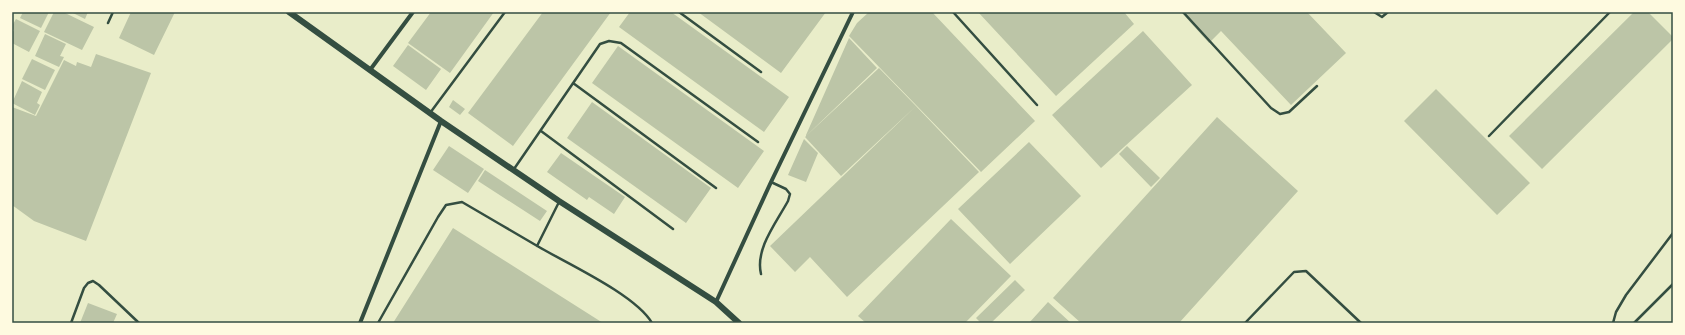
<svg xmlns="http://www.w3.org/2000/svg" width="1685" height="335" viewBox="0 0 1685 335" font-family="'Source Sans 3',sans-serif">
  <rect width="100%" height="100%" fill="#e9edc9"/>
  <path fill="#bcc5a7" d="M23,12H49L41,28L20,18Z
    M54,12H63L94,27L82,50L44,32Z
    M71,12H88L85,19Z
    M131,12H175L154,55L119,38Z
    M431,12H494L450,73L408,43Z
    M543,12H611L513,146L468,113Z
    M630,12H671L789,97L764,132L619,27Z
    M698,12H826L781,73Z
    M869,12H932L1035,121L981,172L849,36L857,23Z
    M978,12H1124L1134,24L1056,96Z
    M1181,12H1307L1346,53L1291,105L1221,31L1209,43Z
    M1634,12H1648L1673,37V39L1542,169L1509,136Z
    M16,19L40,31L29,52L12,43V34L14,30L12,29V26Z
    M1143,31L1192,85L1101,168L1052,115Z
    M45,34L66,44L60,56L64,57L59,67L35,56Z
    M849,38L877,68L806,136V135Z
    M408,45L441,69L426,90L393,66Z
    M618,46L764,151L738,188L592,83Z
    M96,54L151,73L86,241L34,221L12,205V107L36,116L64,60L76,66L77,62L91,67Z
    M32,59L55,70L45,90L22,79Z
    M879,68L916,106L841,176L805,137Z
    M22,81L42,92L37,103L40,105L35,115L12,103Z
    M1436,89L1530,183L1497,215L1404,121Z
    M453,100L465,109L460,115L449,107Z
    M592,102L711,188L686,223L567,138Z
    M916,106L979,172L847,297L810,257L795,272L770,246Z
    M1217,117L1298,191L1179,323H1081L1053,298Z
    M804,139L818,153L806,182L788,175Z
    M1029,142L1081,196L1010,264L958,209Z
    M449,146L484,169L468,193L433,170Z
    M1127,146L1160,178L1151,187L1119,154Z
    M561,153L625,197L614,214L589,197L587,200L547,172Z
    M485,170L547,211L540,221L478,181Z
    M951,219L1011,276L965,323H866L858,316Z
    M453,228L603,323H393Z
    M1015,280L1025,290L991,323H981L976,318Z
    M1048,302L1071,323H1029Z
    M88,303L117,314L113,323H80Z"/>
  <g fill="none" stroke-linecap="round" stroke-linejoin="round">
    <path stroke="#344e41" stroke-width="2.5" d="M679,12L761,72
      M953,12L1037,105
      M1183,12L1271,108L1280,114L1289,112L1317,86
      M1374,12L1382,17L1388,12
      M108,23L113,12
      M573,83L716,188
      M430,113L505,12
      M541,131L673,229
      M1489,136L1610,12
      M514,169L600,44L609,41L621,43L758,142
      M537,246L559,202
      M761,274C755,249 776,223 788,201L790,194L786,189L771,182
      M71,323L84,288L88,283L93,281L99,285L139,323
      M378,323L438,217L446,205L462,202C488,217 513,232 539,247C568,264 636,295 652,323
      M1245,323L1294,272L1306,271L1361,323
      M1613,323L1616,312L1626,295L1673,233
      M1634,323L1673,284"/>
    <path stroke="#344e41" stroke-width="4" d="M370,70L413,12
      M716,302L771,182L853,12
      M360,323L441,121"/>
    <path stroke="#344e41" stroke-width="6" d="M289,12L441,121L559,201L716,302L739,323"/>
  </g>
  <rect width="1685" height="335" fill="none" stroke="#fefae0" stroke-width="26"/>
  <rect x="13" y="13" width="1659" height="309" fill="none" stroke="#344e41" stroke-width="1.5"/>
</svg>
